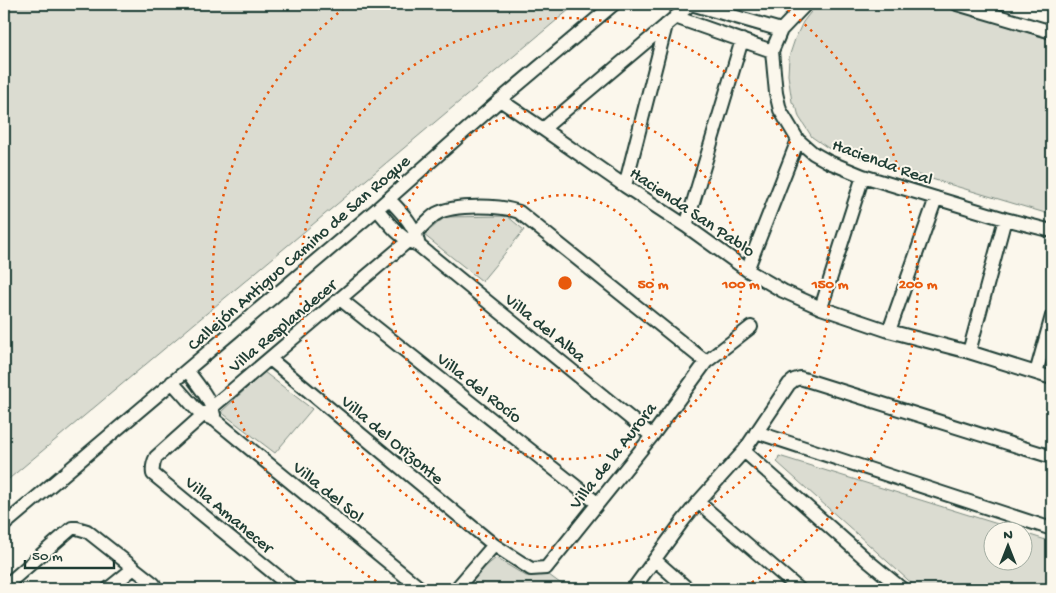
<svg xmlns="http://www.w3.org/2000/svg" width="1056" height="593" viewBox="0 0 1056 593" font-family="'Gochi Hand',sans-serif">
  <rect width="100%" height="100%" fill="#fbf7ec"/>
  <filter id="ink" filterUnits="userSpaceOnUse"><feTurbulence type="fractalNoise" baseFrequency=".02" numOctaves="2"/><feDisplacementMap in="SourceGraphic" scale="10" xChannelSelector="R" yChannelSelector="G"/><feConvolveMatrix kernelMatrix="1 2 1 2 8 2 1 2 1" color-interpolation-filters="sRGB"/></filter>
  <g filter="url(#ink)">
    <path fill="#dbdcd1" stroke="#7d8c82" d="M4,4H576L4,483Z
      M819,4H937L1052,40V215L828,148L812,137L799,117L797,109L792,102L788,75L789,57L795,39L803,22L814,8Z
      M507,216L524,230L482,281L424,235L445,217Z
      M264,372L312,409L275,453L221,412Z
      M779,456L1017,530H994V560H1024V533L1052,542V589H918L777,462Z
      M496,558L526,576L549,575L568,589H466L485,567Z"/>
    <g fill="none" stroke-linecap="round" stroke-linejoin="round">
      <g stroke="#1f3d34" stroke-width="16">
        <path id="street" d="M691,4L781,30
          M806,4L781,30L772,51L776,93L780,110L798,140L813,153L829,162L863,176L1005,219L1052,231
          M957,4L1052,32
          M675,17L772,51
          M500,100L543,129L625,186L686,226L747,270L783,291L821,308L889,331L969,352L1052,378
          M543,129L691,4
          M625,186L666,25
          M389,199C401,212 414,224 418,242
          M377,209C389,223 400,239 418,245L652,436
          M686,226L742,40
          M747,270L798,140
          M340,299L597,503
          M821,308L863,176
          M889,331L936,198
          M969,352L1005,219
          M270,359L494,545L531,569L546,568L652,436L706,362L751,327
          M187,370C197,384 210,398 214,415
          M1036,373L1052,316
          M172,382L195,408L203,415L215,420L421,589
          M756,432L1052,529
          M744,451L789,384L794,380L800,378L1052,457
          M698,502L799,589
          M4,525L377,209L500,100L614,4
          M655,560L688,589
          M4,587L72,528H77L87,531L154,584
          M108,589L134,568
          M293,589L153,474C152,468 153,463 156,457L203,415L408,241C415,234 428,219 436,214C453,204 501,205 519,212L706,362
          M456,589L494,545
          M633,589L682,522L698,502L744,451L868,561L902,589"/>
      </g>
      <use href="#street" stroke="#fbf7ec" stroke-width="12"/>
    </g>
  </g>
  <g fill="none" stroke="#e8590c" stroke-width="2.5" stroke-dasharray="2.5 5">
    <circle cx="565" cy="283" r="88"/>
    <circle cx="565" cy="283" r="176"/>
    <circle cx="565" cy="283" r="265"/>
    <path d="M389 589A353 353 0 0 1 348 5M782 5A353 353 0 0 1 741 589"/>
  </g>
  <g text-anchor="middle" stroke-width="4" stroke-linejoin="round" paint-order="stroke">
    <g font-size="18" fill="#1f3d34" stroke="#fbf7ec">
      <text transform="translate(883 161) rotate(20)" y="6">Hacienda Real</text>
      <text transform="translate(693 211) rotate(34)" y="6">Hacienda San Pablo</text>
      <text transform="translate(298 252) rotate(-41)" y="6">Callejón Antiguo Camino de San Roque</text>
      <text transform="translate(282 325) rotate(-40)" y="6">Villa Resplandecer</text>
      <text transform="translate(546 327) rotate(39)" y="6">Villa del Alba</text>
      <text transform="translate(480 387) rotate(38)" y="6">Villa del Rocío</text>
      <text transform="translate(393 439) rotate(40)" y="6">Villa del Orizonte</text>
      <text transform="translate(612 455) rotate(-52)" y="6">Villa de la Aurora</text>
      <text transform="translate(329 491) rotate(39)" y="6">Villa del Sol</text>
      <text transform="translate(230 514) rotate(40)" y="6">Villa Amanecer</text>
    </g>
  </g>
  <circle cx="565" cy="283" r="8" fill="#e8590c" stroke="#fbf7ec" stroke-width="2.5"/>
  <g font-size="15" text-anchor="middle" font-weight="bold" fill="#e8590c" stroke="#fbf7ec" stroke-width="4" stroke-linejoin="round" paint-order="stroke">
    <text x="653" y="288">50 m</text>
    <text x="741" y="288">100 m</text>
    <text x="830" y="288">150 m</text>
    <text x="918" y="288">200 m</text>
  </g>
  <rect width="1056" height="593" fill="none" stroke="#fbf7ec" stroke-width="20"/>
  <rect x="10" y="10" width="1036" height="573" fill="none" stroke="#1f3d34" stroke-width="2" filter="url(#ink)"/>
  <g transform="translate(1008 546)"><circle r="24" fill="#fbf7ec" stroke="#a3ada2"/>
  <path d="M0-4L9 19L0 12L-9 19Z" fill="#1f3d34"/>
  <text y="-8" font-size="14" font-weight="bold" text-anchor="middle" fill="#1f3d34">N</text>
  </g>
  <path d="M25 560v8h89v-8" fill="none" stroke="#1f3d34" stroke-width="2.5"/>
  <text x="32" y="560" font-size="15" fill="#1f3d34" stroke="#fbf7ec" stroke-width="4" paint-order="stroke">50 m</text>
</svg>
